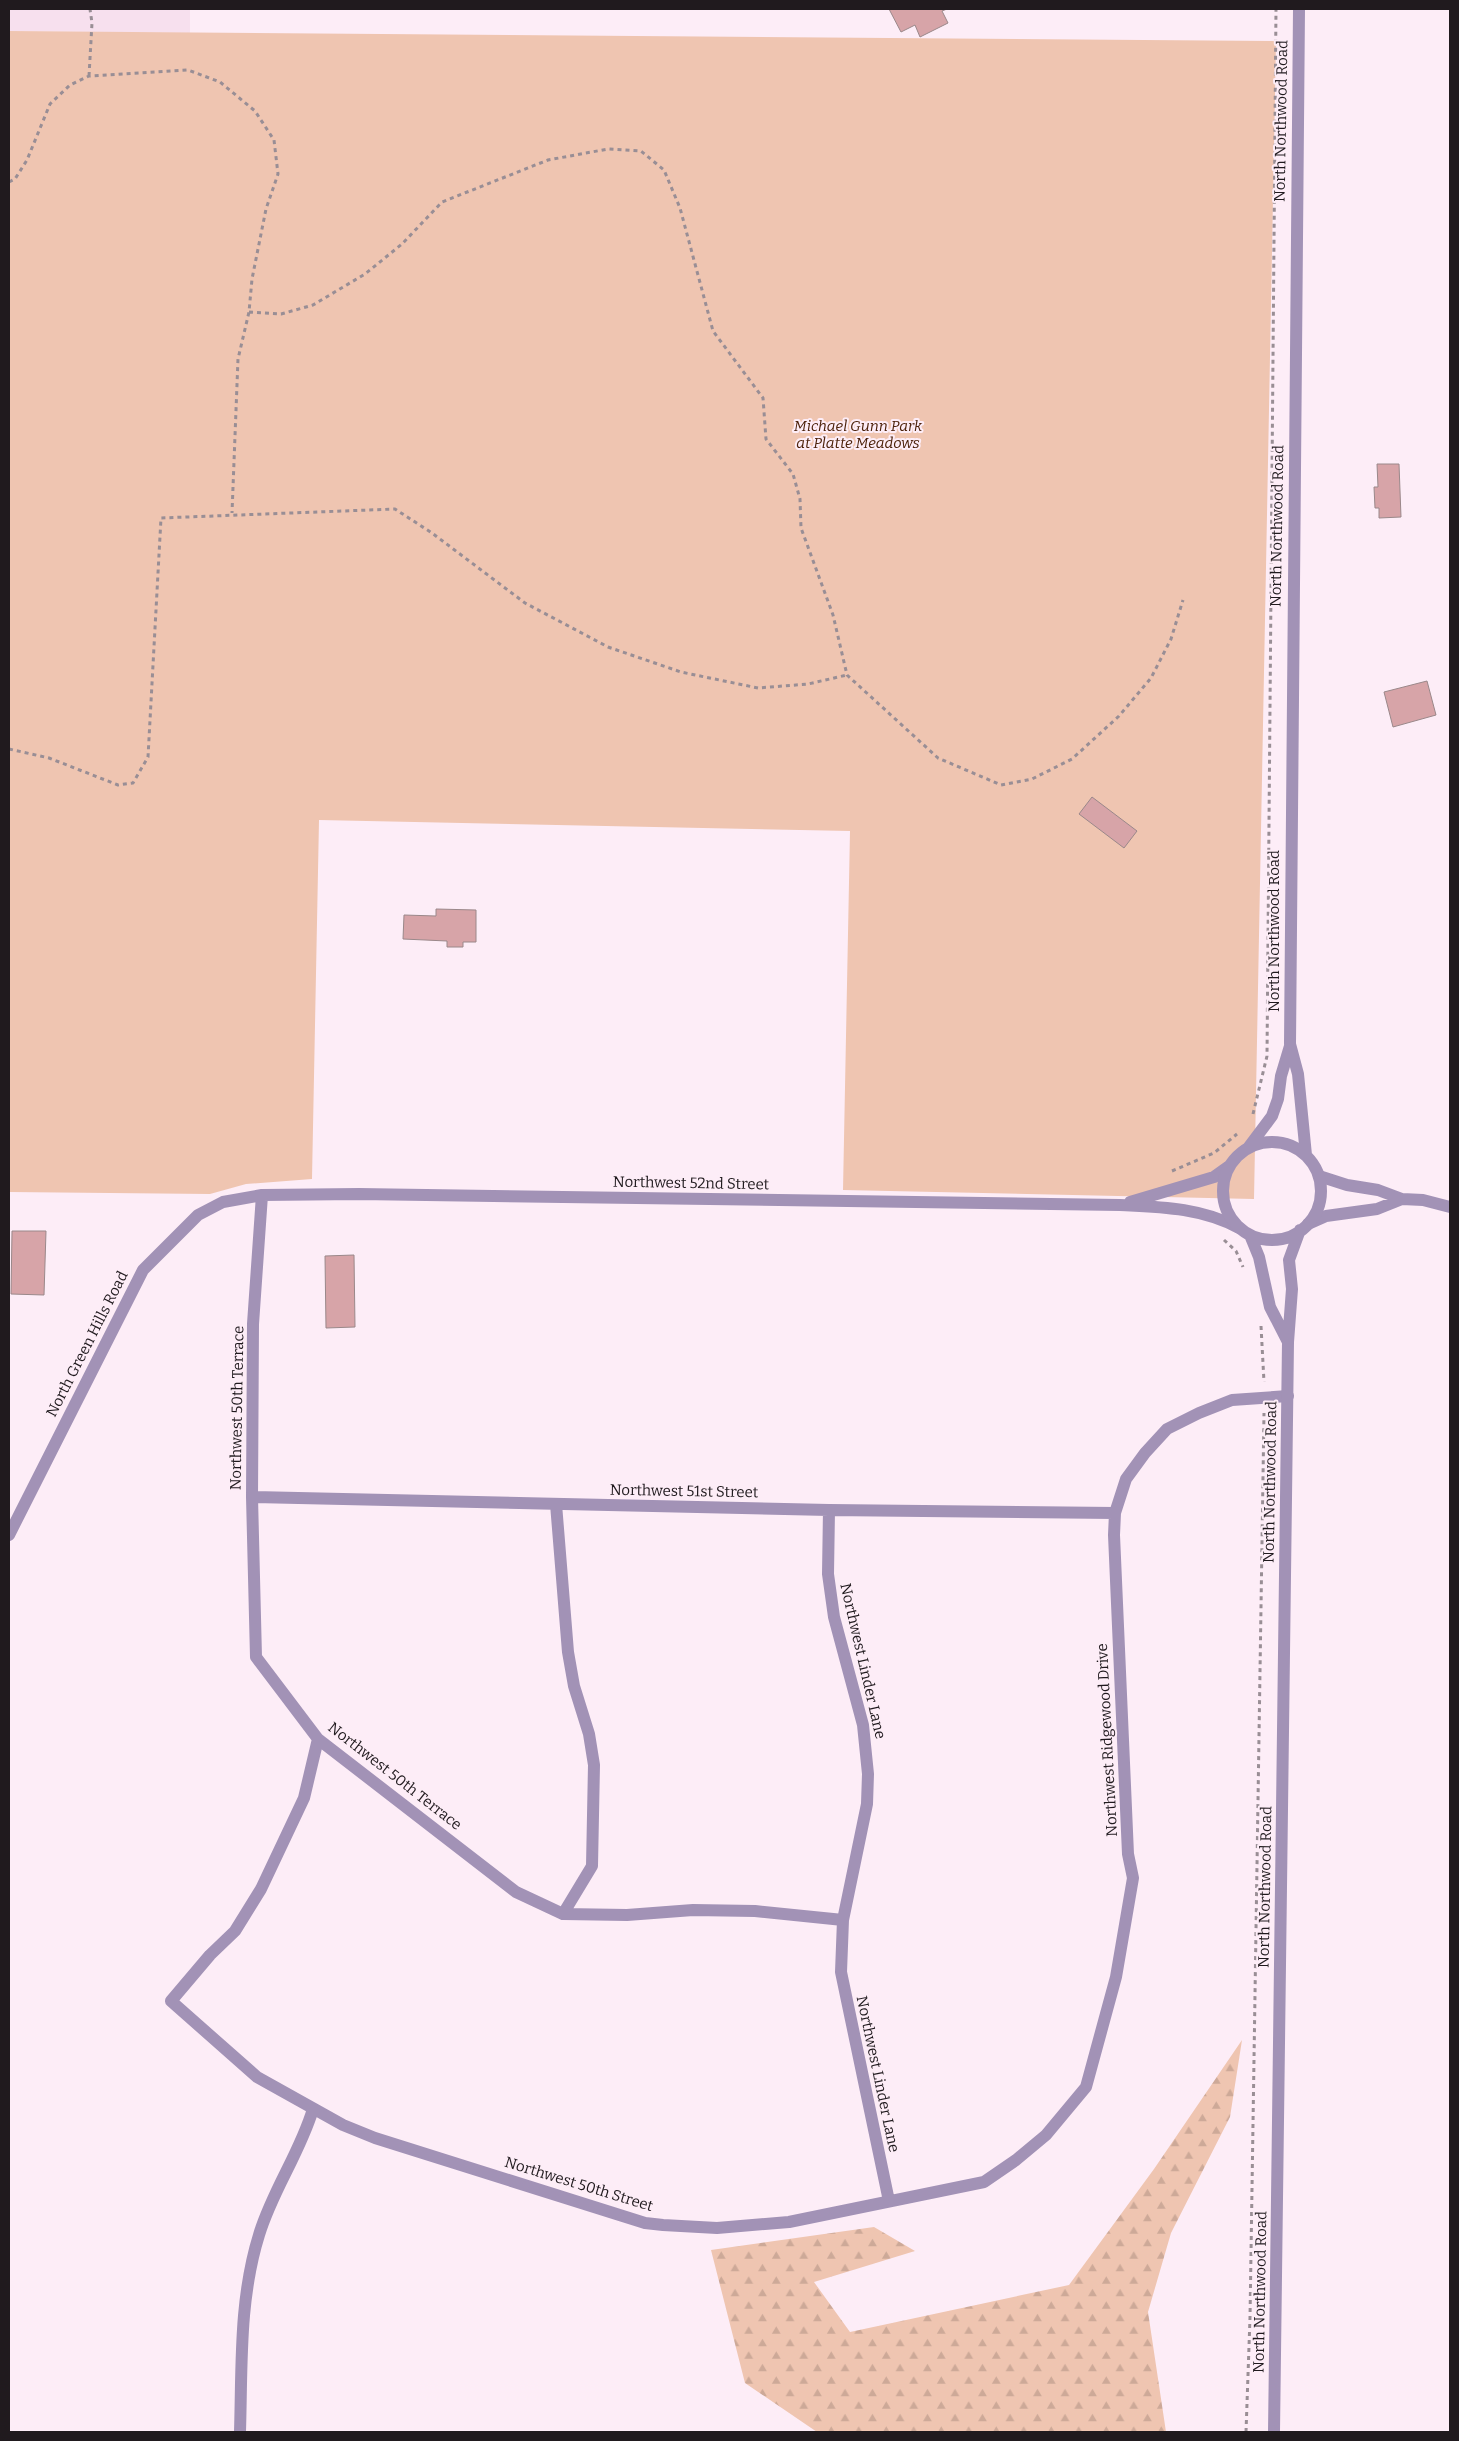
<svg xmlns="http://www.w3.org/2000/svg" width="1459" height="2441" viewBox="0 0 1459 2441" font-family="Bitter,serif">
  <defs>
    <pattern id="forest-firs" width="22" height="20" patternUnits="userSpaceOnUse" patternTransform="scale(1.25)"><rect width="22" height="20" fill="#efc5b1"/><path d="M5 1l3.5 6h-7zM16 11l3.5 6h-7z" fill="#cda998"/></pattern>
  </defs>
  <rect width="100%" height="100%" fill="#fdedf7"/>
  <path fill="#f7e0ee" d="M9,9H190V33L9,31Z"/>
  <path fill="#efc5b1" d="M9,31L1276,41L1254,1199L843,1190L850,831L319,820L312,1179L246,1184L210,1194L9,1192Z"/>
  <path fill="url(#forest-firs)" d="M1242,2040L1230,2117L1171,2233L1148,2312L1166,2432H817L745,2383L711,2250L874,2227L915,2251L814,2282L850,2332L1069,2285L1154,2169Z"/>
  <path fill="#d7a4a8" stroke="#9a888a" d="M889,9H947L942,11L948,23L920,37L915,25L901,32Z
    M1377,464H1399L1401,517L1379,518V508H1375L1374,487H1378Z
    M1427,681L1436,715L1393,727L1384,692Z
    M1092,797L1137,831L1124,848L1079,814Z
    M436,909L476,910V942H463V947H447V941L403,939L404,915L436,916Z
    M12,1231H46L44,1295L11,1294Z
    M354,1255L355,1327L326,1328L325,1256Z"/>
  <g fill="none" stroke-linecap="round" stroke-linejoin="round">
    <path stroke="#998e95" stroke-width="3" stroke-dasharray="4 4" stroke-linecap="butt" d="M89,76L92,23L90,9
      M9,182L15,179L27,160L50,104L70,85L89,76L188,70L220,82L255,111L274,140L278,174L266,209L252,279L249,312L238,359L232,513
      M249,312L281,314L313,305L365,274L402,244L442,202L548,160L608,149L641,151L664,170L680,208L713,331L763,398L766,439L793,474L800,499L801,528L833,615L847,675L938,758L1001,785L1032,779L1072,759L1119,716L1151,678L1171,639L1183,600
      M9,749L49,758L118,785L133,783L148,757L161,518L395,509L432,533L525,603L608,647L681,672L758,688L808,684L847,675
      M1253,1114L1267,1056L1276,9
      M1172,1171L1214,1153L1237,1134
      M1224,1240L1236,1251L1243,1267
      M1261,1326L1264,1382
      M1246,2432L1250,2318L1264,1413"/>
    <path stroke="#a292b6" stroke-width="12" d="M1319,1176L1347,1185L1378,1190L1402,1199L1423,1200L1450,1207
      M262,1195L253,1324L252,1497L256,1657L318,1739L516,1892L563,1914L627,1915L693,1910L755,1911L843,1920
      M1130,1202L1214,1177L1228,1167
      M1308,1224L1326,1216L1377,1209L1402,1199
      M252,1497L829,1510L1115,1513
      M556,1504L568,1652L574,1686L589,1734L594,1765L592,1866L563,1914
      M829,1510L828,1574L834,1617L863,1725L868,1774L867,1804L843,1920L841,1972L889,2201
      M9,1535L143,1270L198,1215L223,1202L262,1195L359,1194L1120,1205C1162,1207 1202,1208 1239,1228
      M318,1739L304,1798L261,1889L235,1931L210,1955L171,2001L257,2077L343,2125L375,2138L645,2223L663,2225L717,2228L789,2222L984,2182L1016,2160L1046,2135L1086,2087L1116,1977L1133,1878L1128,1854L1114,1535L1115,1513L1126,1479L1145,1453L1167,1429L1199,1413L1232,1400L1288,1396
      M240,2432C242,2366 239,2299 259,2235C272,2191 300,2153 313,2109"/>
    <path stroke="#a292b6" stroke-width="12" d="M1299,9L1290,1044L1298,1074L1306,1155
      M1223 1191a49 49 0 1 1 98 0a49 49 0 1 1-98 0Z
      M1248,1148L1272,1116L1278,1099L1281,1076L1290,1046
      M1250,1235L1259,1257L1270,1307L1288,1342
      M1274,2432L1288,1342L1292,1289L1289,1260L1300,1230"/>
  </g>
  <g text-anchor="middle" stroke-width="4" stroke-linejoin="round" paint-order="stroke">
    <g font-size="15" fill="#201a1e" stroke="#fdedf7">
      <text transform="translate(1281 121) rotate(-89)" y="5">North Northwood Road</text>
      <text transform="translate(1277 526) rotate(-89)" y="5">North Northwood Road</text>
      <text transform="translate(1274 931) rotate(-90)" y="5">North Northwood Road</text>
      <text transform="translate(691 1183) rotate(1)" y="5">Northwest 52nd Street</text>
      <text transform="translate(87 1344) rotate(-63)" y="5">North Green Hills Road</text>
      <text transform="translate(237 1408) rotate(-89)" y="5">Northwest 50th Terrace</text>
      <text transform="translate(1270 1482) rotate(-89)" y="5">North Northwood Road</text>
      <text transform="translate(684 1491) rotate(1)" y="5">Northwest 51st Street</text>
      <text transform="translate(863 1661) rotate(77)" y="5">Northwest Linder Lane</text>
      <text transform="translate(1107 1740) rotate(-93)" y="5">Northwest Ridgewood Drive</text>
      <text transform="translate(395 1776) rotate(38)" y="5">Northwest 50th Terrace</text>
      <text transform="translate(1265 1887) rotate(-89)" y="5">North Northwood Road</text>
      <text transform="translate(878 2074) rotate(78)" y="5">Northwest Linder Lane</text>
      <text transform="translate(579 2184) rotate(17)" y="5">Northwest 50th Street</text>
      <text transform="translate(1260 2292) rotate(-89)" y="5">North Northwood Road</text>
    </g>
    <g font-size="15" font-style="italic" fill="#4c210a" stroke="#fdedf7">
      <text x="858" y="431">Michael Gunn Park<tspan x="858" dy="17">at Platte Meadows</tspan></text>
    </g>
  </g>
  <rect width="1459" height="2441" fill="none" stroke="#201a1e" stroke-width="20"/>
</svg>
